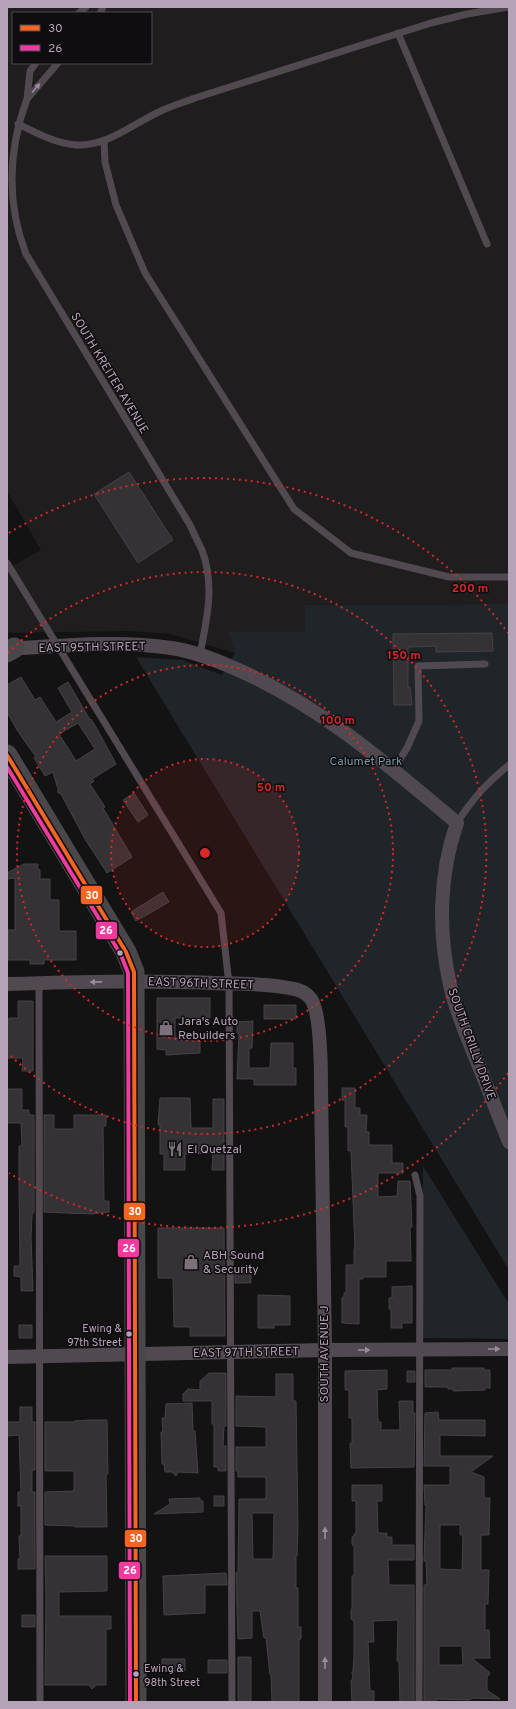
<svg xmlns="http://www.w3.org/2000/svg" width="516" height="1709" viewBox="0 0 516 1709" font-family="Overpass,sans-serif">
  <rect width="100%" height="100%" fill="#131313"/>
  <path fill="#1f1d1e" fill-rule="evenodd" d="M7,7H509V604L305,605V632H229L235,653L170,634L130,631L7,633V569L41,550L7,491ZM13,13H151V63H13Z"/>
  <path fill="#202529" d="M509,604V1270L136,657L182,660L222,675L235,653L228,632H305V605Z
    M423,1166L509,1304V1339L423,1338Z"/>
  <path fill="#343234" stroke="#474147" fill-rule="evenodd" d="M129,472L173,540L138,563L94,494Z
    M492,633L493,651L436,652V646L408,647V687H410L412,705H394L393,634Z
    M21,677L35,700L40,697L56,722L72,712L58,688L68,682L90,720L91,719L97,729L116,764L92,779L94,781L90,784L105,807L103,808L132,857L107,873L85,839L61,794L58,793V789L53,772L45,776L34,758L36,757L17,730L7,712V685ZM78,723L95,749L76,761L59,734Z
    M134,793L148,815L138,822L123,800Z
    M24,864H38L37,868L40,870V879H50V900H59V931H76V960H44V964H30V960H8V930H15V878L7,879V873Z
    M163,892L169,902L136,921L131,912Z
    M157,998H210V1018H175V1038H192L200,1041V1053L166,1055V1050L157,1049Z
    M18,1001H33V1071H22L23,1058H7V1019L9,1020V1018H18Z
    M264,1005H296V1019H264Z
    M253,1021L252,1048H249V1068H270L271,1043H293V1068H296V1085H254V1079H237L239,1033H237V1022Z
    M342,1088H355V1108H360V1115H367L366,1132H369V1145H392V1163H403V1173H378V1197L397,1196L398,1181H410L412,1227H410L411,1261H386V1277H363V1279H359V1324L342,1323V1297H344V1293H346V1265H354V1249H355L351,1151H348V1127H345V1100H342Z
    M7,1089H22V1110H29V1115H34V1212L32,1215L31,1237L33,1291H21V1277L14,1276V1266H20V1260L19,1182V1146H22L21,1123H7Z
    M160,1098H190L191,1128H213V1099H224V1170H212L213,1153L185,1154V1170H164V1154H160V1125H158Z
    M44,1115H54V1129H74V1115H106V1126H103L104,1201H109V1212L91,1214L44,1212Z
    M158,1228H224L225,1336H190V1327H174L173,1278H158Z
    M235,1270H251V1283H235Z
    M412,1286V1323H402V1328H391V1309H389V1298H392V1287Z
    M258,1295L290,1296V1325H274V1328H258Z
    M19,1325H32V1338H19Z
    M452,1368H484V1370H490V1388H485V1390L453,1391V1389H448V1387H425V1370H452Z
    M387,1370V1389L377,1390L378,1422H381V1430H400L399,1401H413V1413H415L414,1467L351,1468L350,1443H352V1418H349V1390H345V1371Z
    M407,1371H415V1382H407Z
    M209,1373H226V1426H224L223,1446H226V1471H218V1467H214V1424H212V1401H183V1394L188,1389L200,1390V1381Z
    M276,1374H293V1401H296L298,1527L297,1556H296V1588H298V1627H301V1639H299V1702H272L271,1675H270L266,1638H264L260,1611H252V1638L238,1639L236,1573L238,1572L239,1499H266V1477H238V1471H236V1447H266V1427L236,1426V1396L276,1397ZM252,1513H274L273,1559H253Z
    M192,1403L193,1431H195L198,1473L178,1472L176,1476L172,1472H165L164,1464H162L161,1432H163L162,1418H165L166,1404Z
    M20,1407H32V1422H35V1470H32V1492H35V1569H18V1559H20L19,1536H21V1506H18V1492H21L19,1435L7,1436V1422H20Z
    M438,1412L439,1420H485V1436L440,1435V1456H493L471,1472L484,1477V1498H490L489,1535H481V1570H489L488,1604H485V1630H489L490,1658H472L490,1673L487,1677V1690L500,1699L473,1698L469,1700L436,1699V1702H424V1585H427L426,1561H424L426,1505H425L424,1485H450V1466H424L425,1413ZM440,1525H460V1535H463L462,1570L440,1569ZM439,1646H462L463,1665H439Z
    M90,1420H107L108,1474H106L107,1527H75V1526L45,1525V1492L74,1491V1471H45V1422H74V1421Z
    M352,1485H382V1501H377L378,1533H387V1537H392V1545H414V1560H388L389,1585H414V1702H400L399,1661H397L398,1620L373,1621L374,1642H368L369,1665L370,1691H374V1702H352L351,1680H353L352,1672H353L354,1655V1621L351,1619V1610L352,1608V1576H354V1547L352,1544V1537L354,1536V1534L356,1533V1501H352Z
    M214,1496H224V1506H214Z
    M200,1498V1501H203V1512L154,1514L170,1504L169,1499Z
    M45,1556H107V1591L59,1592V1616H111V1629H106V1685H96L92,1689L89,1685H45L46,1597Z
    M226,1573L227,1585H205V1613L164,1615L163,1576Z
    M22,1615H35V1627H22Z
    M238,1657H251V1702H238Z
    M162,1659H185V1671H162Z
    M208,1660H227V1673H208Z"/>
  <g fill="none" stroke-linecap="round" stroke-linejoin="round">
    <path stroke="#504a50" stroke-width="7" d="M79,13L86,7
      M100,13L103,7
      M398,33L487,244
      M36,63L30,71L27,99L58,63
      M27,99C8,151 6,202 26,254L190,525C194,534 198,542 202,550C215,585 207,619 200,654
      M18,124C36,133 55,143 76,145C108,147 135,122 163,110C174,105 185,102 195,98L431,23L467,14L508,7
      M104,141L105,162L116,205L145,273L294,509L351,553L449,577H509
      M7,563L221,913L229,984L232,1702
      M393,770L407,748L419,721L418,666L485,664
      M457,823C472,799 487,783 509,765
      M39,983L40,1702
      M415,1175L420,1196L419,1702"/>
    <path stroke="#504a50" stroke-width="14" d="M7,649C61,646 117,640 171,648C193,651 213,659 234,668C318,704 387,764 457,823C439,874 438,932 450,985C455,1009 465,1031 474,1054C486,1083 497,1112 509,1142
      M7,984C76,982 145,980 214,983C238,984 265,983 289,988C297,989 306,992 311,999C321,1013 321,1069 321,1088L325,1350V1702
      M7,1357L325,1350L509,1349"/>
    <path stroke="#4a474a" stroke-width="21" d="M7,652L14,648
      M7,755L126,952L134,972L136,1702"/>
    <g stroke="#0f0d0f" stroke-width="7">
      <path id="bus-1" d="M7,755L126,952L134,972L136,1702"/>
    </g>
    <g stroke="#0f0d0f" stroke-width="7">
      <path id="bus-2" d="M7,767L121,955L128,973L130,1702"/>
    </g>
    <use href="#bus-1" stroke="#f26522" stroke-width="4"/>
    <use href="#bus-2" stroke="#f13a9d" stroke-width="4"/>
  </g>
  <defs><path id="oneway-solid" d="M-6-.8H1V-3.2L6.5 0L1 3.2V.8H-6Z"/></defs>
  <g fill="#9c8c9c">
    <use href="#oneway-solid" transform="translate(36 88) rotate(-49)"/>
    <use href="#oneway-solid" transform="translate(96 982) rotate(179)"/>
    <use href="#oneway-solid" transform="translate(494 1349)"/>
    <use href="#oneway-solid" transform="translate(364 1350)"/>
    <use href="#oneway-solid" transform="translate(325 1533) rotate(-90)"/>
    <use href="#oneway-solid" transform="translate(325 1663) rotate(-90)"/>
  </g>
  <circle cx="205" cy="853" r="94" fill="#d62828" fill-opacity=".12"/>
  <g fill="none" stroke="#d62828" stroke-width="2" stroke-dasharray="2 4">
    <circle cx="205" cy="853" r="94"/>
    <circle cx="205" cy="853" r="188"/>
    <path d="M8 653A281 281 0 1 1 8 1053"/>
    <path d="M508 1073A375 375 0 0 1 9 1173M9 533A375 375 0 0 1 508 633"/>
  </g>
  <defs>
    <g id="shop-bare" transform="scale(1.2)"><path d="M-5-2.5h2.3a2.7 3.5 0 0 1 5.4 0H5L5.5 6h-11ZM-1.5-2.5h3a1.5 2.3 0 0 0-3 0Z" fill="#7d707d" stroke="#0f0d0f" stroke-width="2.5" paint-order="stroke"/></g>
    <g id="restaurant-bare" transform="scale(1.2)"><path d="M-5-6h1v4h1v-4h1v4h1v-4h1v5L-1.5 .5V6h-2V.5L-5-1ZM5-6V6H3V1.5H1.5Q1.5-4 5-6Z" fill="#7d707d" stroke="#0f0d0f" stroke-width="2.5" paint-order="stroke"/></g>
  </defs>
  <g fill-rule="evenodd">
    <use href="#shop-bare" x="166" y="1028"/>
    <use href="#restaurant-bare" x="175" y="1149"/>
    <use href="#shop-bare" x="191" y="1262"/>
  </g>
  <g fill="#b6a2b6" stroke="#0f0d0f" stroke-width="1.5">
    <circle cx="120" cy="953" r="3.5"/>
    <circle cx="129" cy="1334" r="3.5"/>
    <circle cx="136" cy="1674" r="3.5"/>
  </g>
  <g text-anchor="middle" stroke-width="3" stroke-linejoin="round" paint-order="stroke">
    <g font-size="11" fill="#b6a2b6" stroke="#0f0d0f" text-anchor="end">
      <text x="122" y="1332">Ewing &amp;<tspan x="122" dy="14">97th Street</tspan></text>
      <text x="144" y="1672" text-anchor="start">Ewing &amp;<tspan x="144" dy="14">98th Street</tspan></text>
    </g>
    <g font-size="12" fill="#b6a2b6" stroke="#0f0d0f">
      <text transform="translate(110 373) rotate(59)" y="4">SOUTH KREITER AVENUE</text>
      <text transform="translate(92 647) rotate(-1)" y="4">EAST 95TH STREET</text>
      <text transform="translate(201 983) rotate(2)" y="4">EAST 96TH STREET</text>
      <text transform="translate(472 1044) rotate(70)" y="4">SOUTH CRILLY DRIVE</text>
      <text transform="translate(246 1352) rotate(-1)" y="4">EAST 97TH STREET</text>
      <text transform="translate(324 1354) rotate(-90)" y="4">SOUTH AVENUE J</text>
    </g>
    <g font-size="12" fill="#7794a3" stroke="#0f0d0f">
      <text x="366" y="765">Calumet Park</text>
    </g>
    <g font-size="12" fill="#b6a2b6" stroke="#0f0d0f" text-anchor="start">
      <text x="178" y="1025">Jara's Auto<tspan x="178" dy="14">Rebuilders</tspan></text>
      <text x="187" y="1153">El Quetzal</text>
      <text x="203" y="1259">ABH Sound<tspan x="203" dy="14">&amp; Security</tspan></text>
    </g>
  </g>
  <circle cx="205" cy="853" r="6" fill="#d62828" stroke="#0f0d0f" stroke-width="2"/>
  <g font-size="12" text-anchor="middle" font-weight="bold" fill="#d62828" stroke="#0f0d0f" stroke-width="3" stroke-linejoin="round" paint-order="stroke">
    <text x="470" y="592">200 m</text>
    <text x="404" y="659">150 m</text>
    <text x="338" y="724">100 m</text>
    <text x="271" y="791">50 m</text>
  </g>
  <g stroke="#0f0d0f" stroke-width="1.5">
    <rect x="80" y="885" width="23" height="20" rx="4" fill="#f26522"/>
    <rect x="95" y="921" width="23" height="19" rx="4" fill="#f13a9d"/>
    <rect x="123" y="1202" width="23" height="19" rx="4" fill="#f26522"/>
    <rect x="117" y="1238" width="23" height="20" rx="4" fill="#f13a9d"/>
    <rect x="124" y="1529" width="23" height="19" rx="4" fill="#f26522"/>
    <rect x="118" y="1561" width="23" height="19" rx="4" fill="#f13a9d"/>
  </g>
  <g font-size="11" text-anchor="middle" font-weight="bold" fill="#fff">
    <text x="92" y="899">30</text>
    <text x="106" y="934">26</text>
    <text x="135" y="1215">30</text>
    <text x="129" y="1252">26</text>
    <text x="136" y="1542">30</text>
    <text x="130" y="1574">26</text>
  </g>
  <rect width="516" height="1709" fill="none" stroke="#b6a2b6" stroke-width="16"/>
  <rect x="12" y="12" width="140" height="52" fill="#0f0d0f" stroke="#524952"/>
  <rect x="20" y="25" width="20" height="6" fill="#f26522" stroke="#524952"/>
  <text x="48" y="32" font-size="12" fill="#b6a2b6">30</text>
  <rect x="20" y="45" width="20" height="6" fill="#f13a9d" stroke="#524952"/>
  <text x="48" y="52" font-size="12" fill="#b6a2b6">26</text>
</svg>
